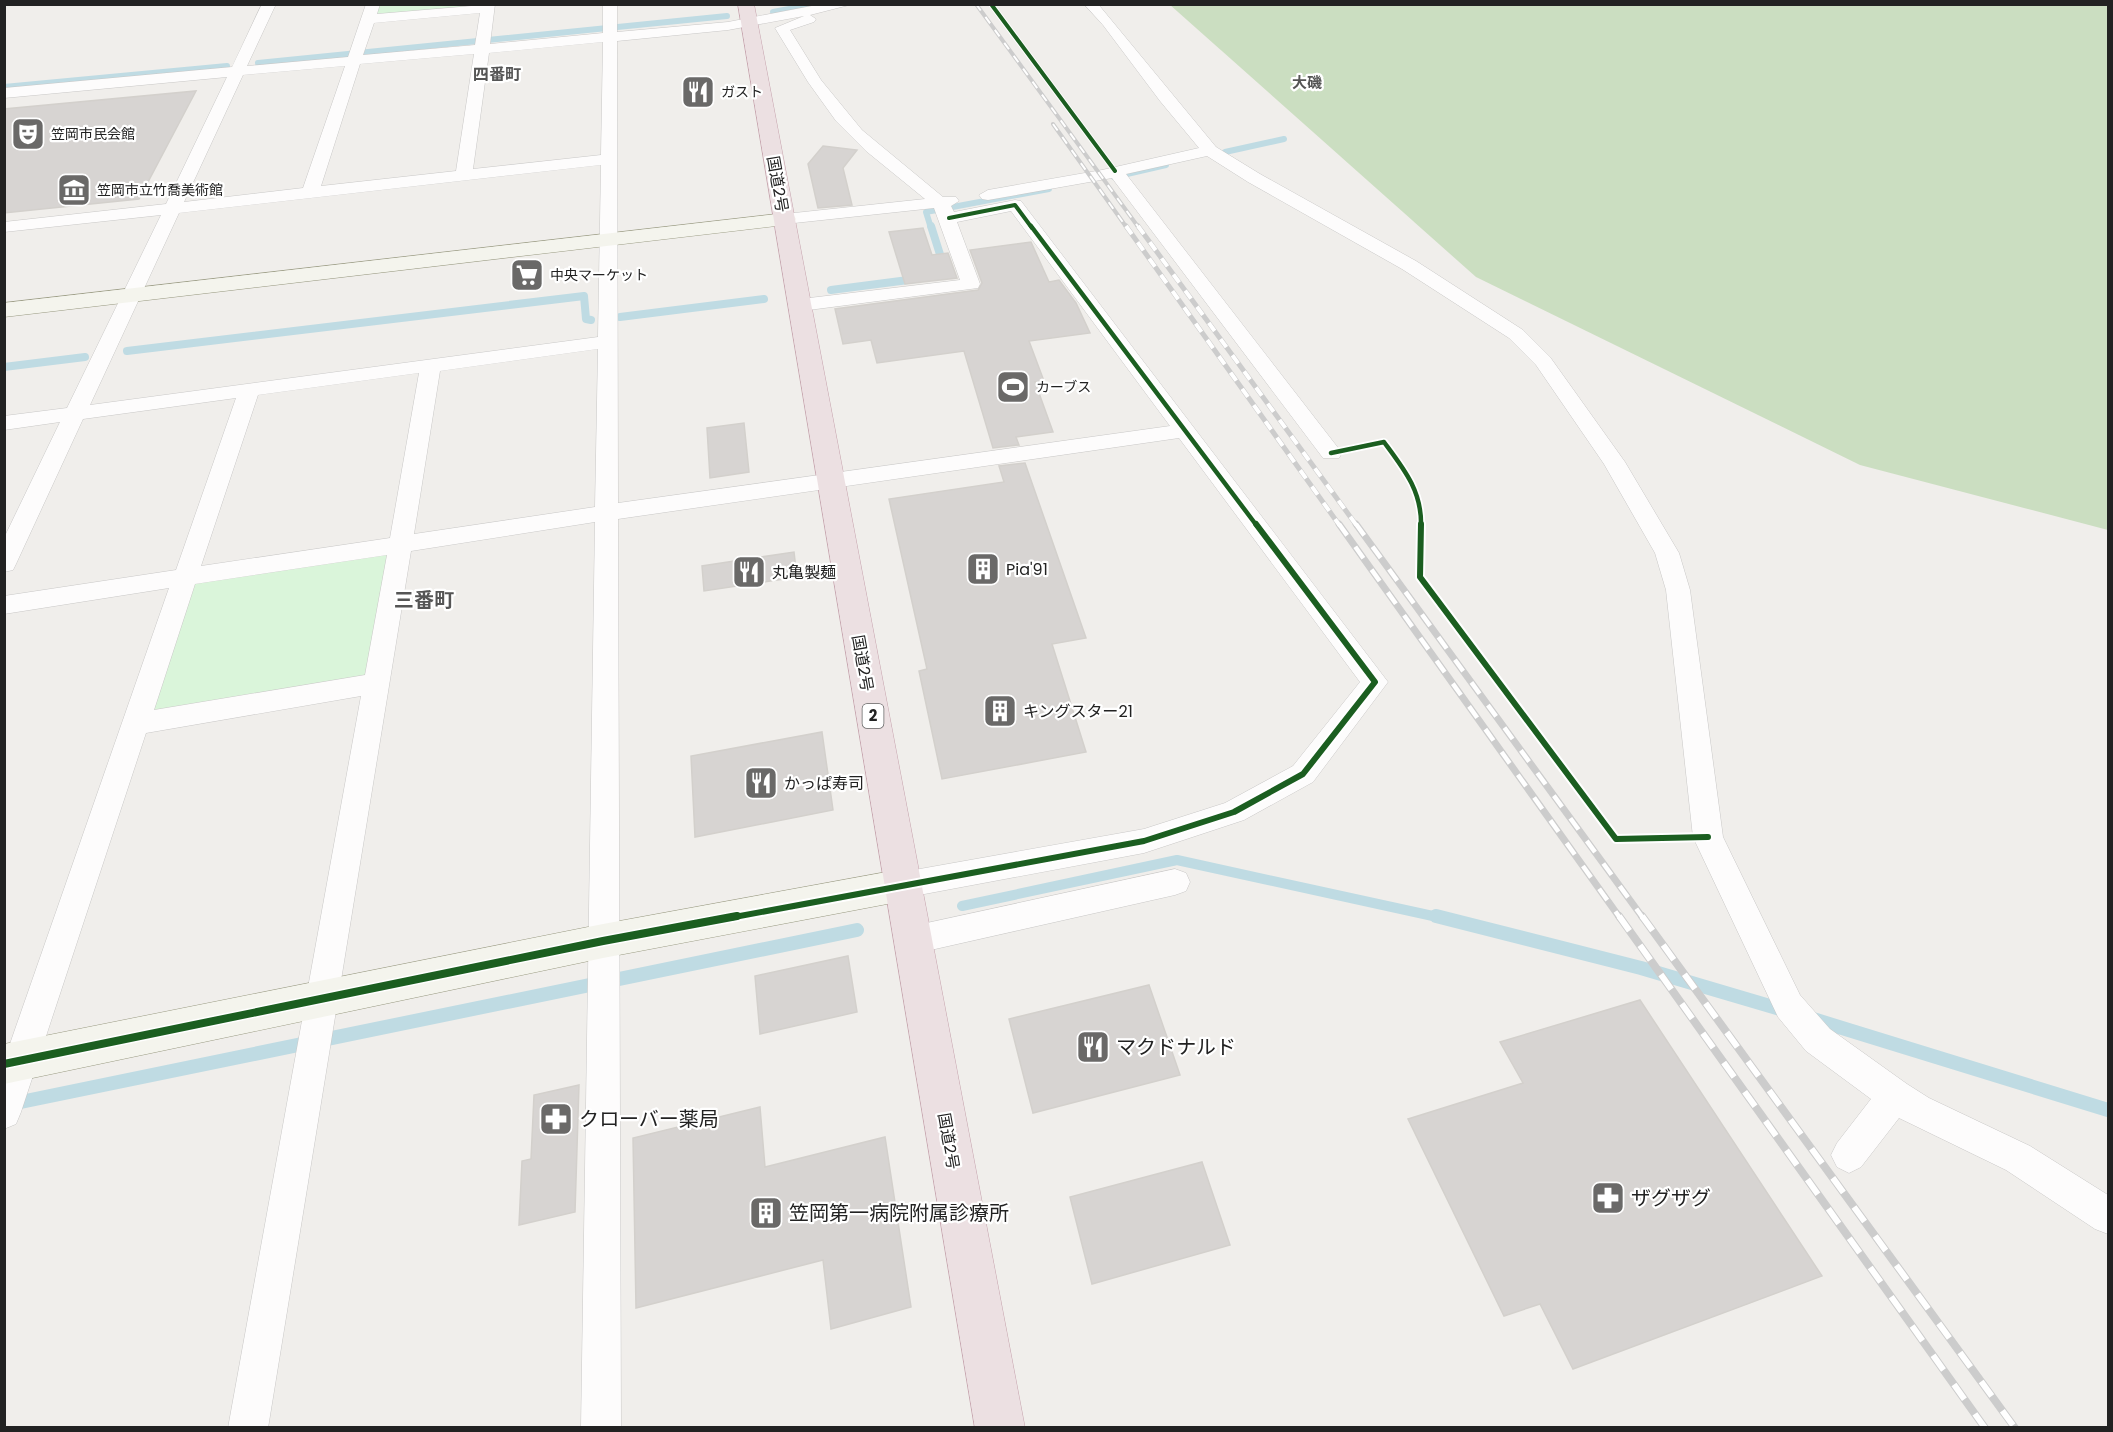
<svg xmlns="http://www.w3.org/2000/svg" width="2113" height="1432" viewBox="0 0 2113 1432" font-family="Poppins,'Noto Sans JP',sans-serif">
  <rect width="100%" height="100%" fill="#f0eeeb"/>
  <path fill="#cbdec1" d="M1169,4L2108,5V530L1860,465L1476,277Z"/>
  <path fill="#daf5da" d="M377,5H481L378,16L374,13Z
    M399,546L376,683L136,724L185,579Z"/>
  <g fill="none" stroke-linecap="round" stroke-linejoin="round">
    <path stroke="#bfdbe3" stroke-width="6" d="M773,12L816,4
      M258,63L727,16
      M4,87L227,66
      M1225,152L1284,139
      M1114,177L1166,165
      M931,228L926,212L1049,189"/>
    <path stroke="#bfdbe3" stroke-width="8" d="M931,226L944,267
      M831,290L916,279
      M620,317L764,299
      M127,351L584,296L586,319L591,320
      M4,367L85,357"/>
    <path stroke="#bfdbe3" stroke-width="10" d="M962,906L1177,860L1442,918"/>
    <path stroke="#bfdbe3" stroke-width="14" d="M1436,916L1641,968L1787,1011
      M1813,1019L2108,1110
      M11,1104L857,930"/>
  </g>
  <path fill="#d7d4d2" stroke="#d3d0cc" stroke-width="1.5" d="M196,91L139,199L4,213V109Z
    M823,146L857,150L843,168L852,205L818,208L808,164Z
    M923,228L932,255L948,253L957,278L905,284L889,232Z
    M1031,242L1049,282L1059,280L1076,303L1090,333L1029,341L1044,381L1035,382L1053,432L1016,437L1019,445L993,448L964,351L877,363L871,340L843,344L835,309L978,290L982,283L970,250Z
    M744,423L749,472L710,478L707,428Z
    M1025,463L1086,638L1052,644L1086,752L942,779L919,671L927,669L889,499L1004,482L999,466Z
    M794,552L797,577L704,591L702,566Z
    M822,732L833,810L695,837L691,756Z
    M848,956L857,1012L760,1034L755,976Z
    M1149,985L1180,1075L1033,1113L1009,1019Z
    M1640,1000L1822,1276L1573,1369L1540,1304L1504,1316L1408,1119L1523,1083L1500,1042Z
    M579,1085L575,1212L519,1225L522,1161L531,1159L534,1095Z
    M760,1107L765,1167L885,1137L911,1307L831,1329L823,1260L636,1308L633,1138Z
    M1202,1162L1230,1245L1092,1284L1070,1197Z"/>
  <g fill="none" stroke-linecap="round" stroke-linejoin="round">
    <g stroke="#c9c8c7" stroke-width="1">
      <path id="street" d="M262,4H276L247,66L348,57L366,4H380L377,14L495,4L490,44L603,33V4H617V32L728,22L822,4H853L810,15L816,19L814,22L790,30L821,80L862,130L943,197H956L959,201L951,206L954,212L1015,200L1021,201L1388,682L1313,782L1244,820L1144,853L903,898L892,894L888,885L892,876L903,872L1144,829L1225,803L1293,766L1360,682L1179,438L618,519L621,1428H581L595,522L411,551L268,1428H228L361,696L146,733L21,1112L16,1124L4,1129V1061L169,588L4,614V596L176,570L236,398L83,419L16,564L13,570L4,572V538L60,422L4,430V416L67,408L161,215L4,232V222L166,204L227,77L4,98V88L232,67ZM480,13L475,45L363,55L374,23ZM804,16L775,28L808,82L836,121L866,151L925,199L785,214L776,219L785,224L934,208L960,280L801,299L791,305L794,309L801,311L978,288L980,284L957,222L1011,211L1170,426L618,503L617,41L728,30ZM603,42L601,155L473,169L489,53ZM474,54L456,171L321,186L360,64ZM345,66L303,188L184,202L243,75ZM601,165L598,337L90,405L179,213ZM598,349L595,507L414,534L440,371ZM419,373L390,538L201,566L258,395ZM387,555L365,675L154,710L195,584Z
        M1084,4H1098L1216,147L1260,174L1416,261L1523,330L1550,357L1625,462L1679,553L1690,590L1723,837L1800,995L1830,1029L1907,1084L1929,1098L2030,1146L2108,1195V1234L2095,1229L2006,1170L1899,1118L1861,1167L1849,1173L1837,1167L1831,1155L1837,1143L1871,1099L1806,1051L1778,1017L1693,837L1666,590L1655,553L1604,464L1536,365L1509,338L1402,269L1248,182L1207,156L1126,174L1342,453L1339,458H1323L1112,178L988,200L982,199L979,195L988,190L1102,170L1199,148L1160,101L1103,25Z
        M1175,869L1186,873L1190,882L1186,891L1175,895L913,954L902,950L897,940L902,930L913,926Z"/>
    </g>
    <g stroke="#999a82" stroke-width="1">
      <path id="secondary" d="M785,213L793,214L796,219L793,224L4,317V303Z
        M903,869L916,874L921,885L916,896L903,901L603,958L4,1084V1044L603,924Z"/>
    </g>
    <g stroke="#c5a2ac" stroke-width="1">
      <path id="highway" d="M738,4H754L1025,1428H975Z"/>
    </g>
    <use href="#street" fill="#fdfcfc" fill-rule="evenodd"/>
    <use href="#secondary" fill="#f4f4ed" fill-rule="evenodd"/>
    <use href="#highway" fill="#ece0e2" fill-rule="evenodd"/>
    <g stroke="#ccc" stroke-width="4">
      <path id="rail-far3" d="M976,4L1139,228
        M1053,124L1127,228"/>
    </g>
    <g stroke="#ccc" stroke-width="5">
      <path id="rail-far2" d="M1126,226L1340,526
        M1138,226L1357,526"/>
    </g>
    <g stroke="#ccc" stroke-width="7">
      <path id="rail-far1" d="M1339,524L1620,918
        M1356,524L1643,918"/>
    </g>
    <g stroke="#ccc" stroke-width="8">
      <path id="rail" d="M1619,916L1985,1428
        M1642,916L2015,1428"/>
    </g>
    <use href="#rail-far3" stroke="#fff" stroke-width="2" stroke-dasharray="8" stroke-linecap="butt"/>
    <use href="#rail-far2" stroke="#fff" stroke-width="4" stroke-dasharray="10" stroke-linecap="butt"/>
    <use href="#rail-far1" stroke="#fff" stroke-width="4.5" stroke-dasharray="14" stroke-linecap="butt"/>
    <use href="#rail" stroke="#fff" stroke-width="6" stroke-dasharray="18" stroke-linecap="butt"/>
    <g stroke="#fff" stroke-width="6">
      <path id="cycleway-far3" d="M991,4L1115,171
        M949,218L1015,205L1032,228"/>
    </g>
    <g stroke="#fff" stroke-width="8">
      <path id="cycleway-far2" d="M1031,226L1257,526
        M1331,453L1384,442C1404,469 1422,491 1421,526"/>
    </g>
    <g stroke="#fff" stroke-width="10">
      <path id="cycleway-far1" d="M1421,524L1420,577L1616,839L1708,837
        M729,918L1144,841L1234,812L1303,774L1375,682L1256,524"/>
    </g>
    <g stroke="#fff" stroke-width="11">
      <path id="cycleway" d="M4,1064L603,941L737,916"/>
    </g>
    <use href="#cycleway-far3" stroke="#1b5e20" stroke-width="4"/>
    <use href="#cycleway-far2" stroke="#1b5e20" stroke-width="4.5"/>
    <use href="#cycleway-far1" stroke="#1b5e20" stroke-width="6"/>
    <use href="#cycleway" stroke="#1b5e20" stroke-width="8"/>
  </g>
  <defs>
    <g id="restaurant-square" transform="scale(1.725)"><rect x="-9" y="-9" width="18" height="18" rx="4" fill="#6a6968" stroke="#fff"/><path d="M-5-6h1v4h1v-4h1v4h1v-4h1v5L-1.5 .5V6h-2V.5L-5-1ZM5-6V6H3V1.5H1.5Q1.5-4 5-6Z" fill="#fff"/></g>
    <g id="theatre-square" transform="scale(1.725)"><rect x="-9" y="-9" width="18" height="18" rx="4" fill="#6a6968" stroke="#fff"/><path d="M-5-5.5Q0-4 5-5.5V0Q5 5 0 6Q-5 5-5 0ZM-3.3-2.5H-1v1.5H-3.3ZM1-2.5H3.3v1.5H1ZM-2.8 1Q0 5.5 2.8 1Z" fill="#fff"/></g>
    <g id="museum-square" transform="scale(1.725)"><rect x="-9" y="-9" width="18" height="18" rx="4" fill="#6a6968" stroke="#fff"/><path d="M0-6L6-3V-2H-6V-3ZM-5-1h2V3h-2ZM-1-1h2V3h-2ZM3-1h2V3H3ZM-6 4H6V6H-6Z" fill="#fff"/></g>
    <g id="supermarket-square" transform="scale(1.725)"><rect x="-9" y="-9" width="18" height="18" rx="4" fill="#6a6968" stroke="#fff"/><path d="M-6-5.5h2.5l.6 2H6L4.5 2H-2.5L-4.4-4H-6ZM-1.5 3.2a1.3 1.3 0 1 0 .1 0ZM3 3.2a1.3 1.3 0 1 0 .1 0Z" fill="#fff"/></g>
    <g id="stadium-square" transform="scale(1.725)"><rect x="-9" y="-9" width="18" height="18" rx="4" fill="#6a6968" stroke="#fff"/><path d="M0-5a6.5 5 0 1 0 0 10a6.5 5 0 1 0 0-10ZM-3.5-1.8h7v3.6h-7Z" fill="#fff"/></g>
    <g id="building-square" transform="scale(1.725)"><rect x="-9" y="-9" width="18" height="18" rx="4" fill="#6a6968" stroke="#fff"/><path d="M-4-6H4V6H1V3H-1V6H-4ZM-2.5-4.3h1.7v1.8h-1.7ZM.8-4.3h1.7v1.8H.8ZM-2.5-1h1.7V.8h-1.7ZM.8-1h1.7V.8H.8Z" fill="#fff"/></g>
    <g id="pharmacy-square" transform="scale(1.725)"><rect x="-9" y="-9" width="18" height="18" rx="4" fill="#6a6968" stroke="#fff"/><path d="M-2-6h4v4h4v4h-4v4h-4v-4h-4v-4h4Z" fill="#fff"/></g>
  </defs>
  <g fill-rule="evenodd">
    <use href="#restaurant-square" x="698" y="92"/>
    <use href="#theatre-square" x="28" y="134"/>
    <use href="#museum-square" x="74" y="190"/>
    <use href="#supermarket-square" x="527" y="275"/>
    <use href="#stadium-square" x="1013" y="387"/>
    <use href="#building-square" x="983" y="569"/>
    <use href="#restaurant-square" x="749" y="572"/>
    <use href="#building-square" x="1000" y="711"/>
    <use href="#restaurant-square" x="761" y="783"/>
    <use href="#restaurant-square" x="1093" y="1047"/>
    <use href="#pharmacy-square" x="556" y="1119"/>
    <use href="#pharmacy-square" x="1608" y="1198"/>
    <use href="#building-square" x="766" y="1213"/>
  </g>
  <g text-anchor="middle" stroke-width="4.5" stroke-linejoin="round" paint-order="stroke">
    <g font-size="14" fill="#222" stroke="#fff" text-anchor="start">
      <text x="721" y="97">ガスト</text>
      <text x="51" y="139">笠岡市民会館</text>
      <text x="97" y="195">笠岡市立竹喬美術館</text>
      <text x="550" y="280">中央マーケット</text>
      <text x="1036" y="392">カーブス</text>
    </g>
    <g font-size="15" font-weight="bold" fill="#555" stroke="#fff">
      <text x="1307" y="88">大磯</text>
    </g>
    <rect fill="#fff" stroke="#646464" stroke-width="1.5" x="862.5" y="704" width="21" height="24" rx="4.5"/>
    <g font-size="15" font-weight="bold" fill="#222">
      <text x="873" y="721">2</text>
    </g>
    <g font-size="16" font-weight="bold" fill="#555" stroke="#fff">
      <text x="497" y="80">四番町</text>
    </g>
    <g font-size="16" fill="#222" stroke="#fff">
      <text transform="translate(778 184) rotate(80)" y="6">国道2号</text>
      <text transform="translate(863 663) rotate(80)" y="6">国道2号</text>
      <text transform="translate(949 1141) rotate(80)" y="6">国道2号</text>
    </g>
    <g font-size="16" fill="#222" stroke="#fff" text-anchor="start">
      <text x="1006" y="575">Pia'91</text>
      <text x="772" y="578">丸亀製麺</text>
      <text x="1023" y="717">キングスター21</text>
      <text x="784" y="789">かっぱ寿司</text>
    </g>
    <g font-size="20" font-weight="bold" fill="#555" stroke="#fff">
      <text x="424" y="607">三番町</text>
    </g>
    <g font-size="20" fill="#222" stroke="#fff" text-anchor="start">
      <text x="1116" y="1054">マクドナルド</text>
      <text x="579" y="1126">クローバー薬局</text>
      <text x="1631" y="1205">ザグザグ</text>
      <text x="789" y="1220">笠岡第一病院附属診療所</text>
    </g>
  </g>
  <rect width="2113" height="1432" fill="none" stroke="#222222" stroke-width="12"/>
</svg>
